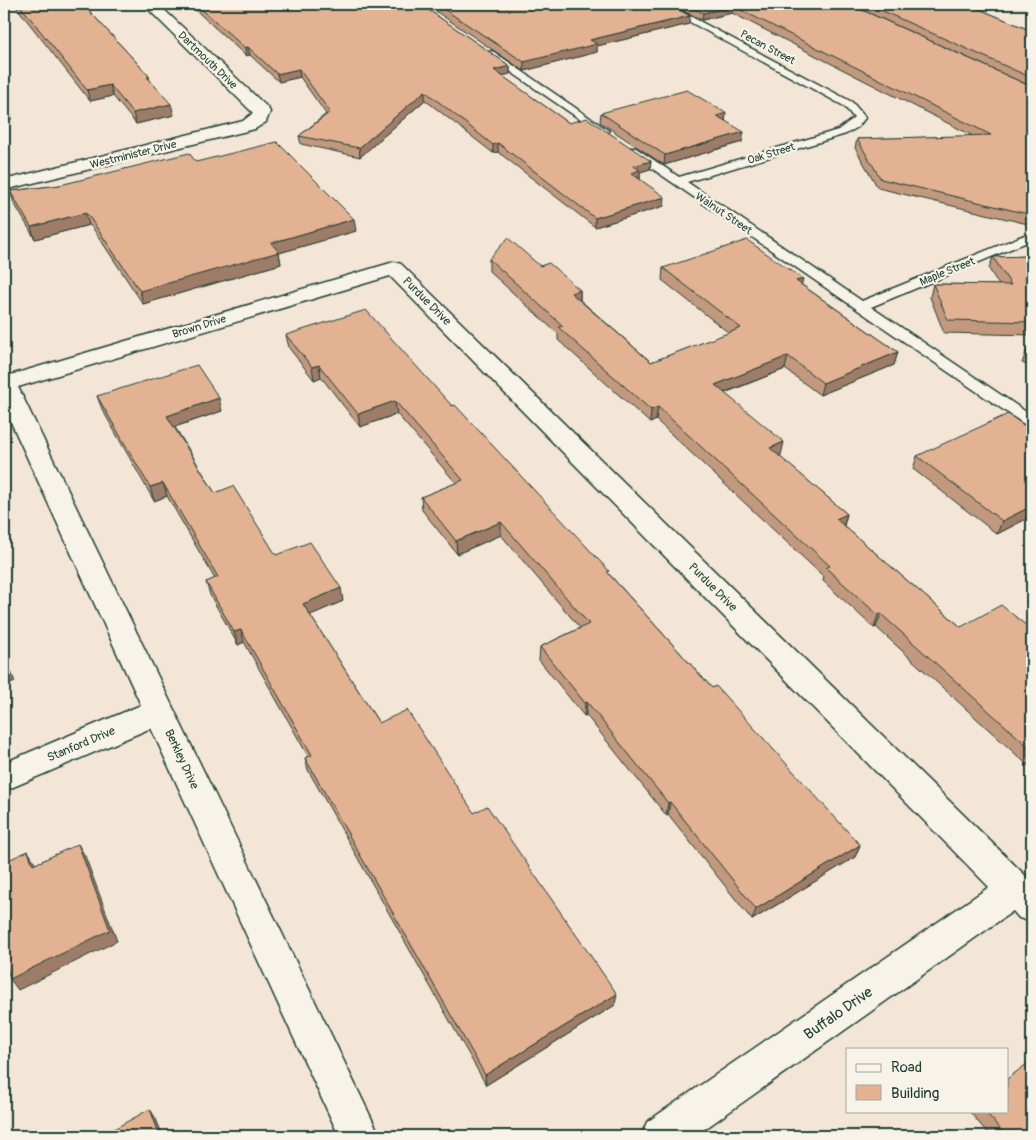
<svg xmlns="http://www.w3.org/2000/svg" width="1036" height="1140" viewBox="0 0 1036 1140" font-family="Pangolin,sans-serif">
  <rect width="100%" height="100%" fill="#f3e6d7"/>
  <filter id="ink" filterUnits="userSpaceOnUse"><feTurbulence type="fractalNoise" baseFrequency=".02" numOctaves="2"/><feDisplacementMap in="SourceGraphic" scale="10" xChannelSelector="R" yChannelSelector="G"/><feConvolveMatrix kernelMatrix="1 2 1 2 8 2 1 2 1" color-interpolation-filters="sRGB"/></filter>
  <g filter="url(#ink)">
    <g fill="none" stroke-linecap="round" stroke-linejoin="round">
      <g stroke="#1f3d34" stroke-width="3">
        <path id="service" d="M657,4H667L852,102L864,116L865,118L858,127L846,134L687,182L862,301L1032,232V240L871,307L1032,416V428L1027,426L628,152L626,150L628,148H636L679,177L838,130L854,118L844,106Z
          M491,51L494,52L609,131L608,133H600L488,56L486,54Z"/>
      </g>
      <g stroke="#1f3d34" stroke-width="3">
        <path id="minor" d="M143,4H158L268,108L270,112L266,122L255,129L4,190V180L243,121L253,113Z
          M394,262L401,264L1032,882V922L1019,918L1013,911L695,1136H641L647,1122L989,887L390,276L18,387L380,1136H339L151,728L4,791V763L141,705L4,407V375L7,376Z"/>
      </g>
      <use href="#service" fill="#f7f3e8" fill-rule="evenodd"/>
      <use href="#minor" fill="#f7f3e8" fill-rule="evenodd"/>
    </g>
    <path fill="#c2997e" stroke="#1f3d34" d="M14,4H83L149,76L150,81L174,115L136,124L113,96L90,101Z
      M189,4H420L510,66V74L502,76L569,123L651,161L650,169L640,172V179L664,206L595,227L498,152L493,153L425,100L360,157L301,144L299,136L326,114L300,77L279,82L250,55L246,56Z
      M425,4H668L689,24L597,46V52L524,71Z
      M670,4H849L1032,87V225L878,188L855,148L857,139L973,136L732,13L702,20Z
      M849,4H967L1032,31V87Z
      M601,113H726L725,121L742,142L664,165L600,122Z
      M196,162L356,231L279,253L281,264L143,304L92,227L89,225L35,239L14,203L10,191L60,185Z
      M1032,256V335L944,333L930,297L933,284L999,285L989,269L993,257Z
      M489,259L540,266L580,290V300L651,362L729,333L662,280L663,268L802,285L898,352L894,365L820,395L785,369L725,393L781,455L779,456L847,514L844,526L961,627L1032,630V769L876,627L874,628L823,581L824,577L656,420L650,423L558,340V334L489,271Z
      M286,335L452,406L609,574L712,688L860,845L855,857L752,920L668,814L666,815L586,715L584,716L539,660L540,647L580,628L501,535L457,554L422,510L421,497L456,483L397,414L360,427L321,377L314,380L289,348Z
      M1032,343V367L1022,363L1027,350Z
      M97,396L222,411L175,427L215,493L276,555L343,601L310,615L379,723L474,813L615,1005L486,1085L308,770L305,758L308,756L244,642L238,645L210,595L206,582L215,579L167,496L154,501L102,409Z
      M1032,431V516L997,534L913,469L917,456Z
      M969,1111H1007L1032,1136H990Z"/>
    <path fill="#9e7d67" stroke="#1f3d34" d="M733,6L732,13L702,20L703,13Z
      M690,16L689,24L597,46V52L524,71V62L590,40Z
      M248,47L250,55L246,56L245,48Z
      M510,66V74L494,78V70Z
      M299,69L300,77L279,82L277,74Z
      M110,85L113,96L90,101L87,90Z
      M425,91V100L360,157L359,148Z
      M171,104L174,115L136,124L133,113Z
      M9,108L12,119L4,121V109Z
      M726,113L725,123L717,116Z
      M744,132L742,142L664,165L665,155Z
      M6,141L10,153L4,154V142Z
      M498,143V152L493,153V145Z
      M651,161L650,169L640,172V179L631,173L634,166Z
      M665,197L664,206L595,227V218Z
      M85,213L89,225L35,239L31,227Z
      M354,219L356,231L279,253L281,264L143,304L140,291L271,243Z
      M803,279L800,291L796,281Z
      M580,290V302L571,293Z
      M898,352L894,365L820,395L823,383Z
      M788,356L785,369L713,397L715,385Z
      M319,365L321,377L314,380L312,367Z
      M219,398L222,411L171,428L167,416Z
      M395,401L397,414L360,427L358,414Z
      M658,407L656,420L650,423L651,410Z
      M784,442L781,455L767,461L770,448Z
      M163,483L167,496L154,501L150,487Z
      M1032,506V516L997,534L1002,521Z
      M847,514L843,527L836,519Z
      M501,522V535L457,554L456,541Z
      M341,588L343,601L306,617L303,604Z
      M881,614L876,627L874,628L878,615Z
      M241,630L244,642L238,645L234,632Z
      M4,653L15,682L4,687Z
      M587,702L586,715L584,716L585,703Z
      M670,802L668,814L666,815L668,803Z
      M78,844L85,856L117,941L18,990L10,979Z
      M860,845L855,857L752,920L756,909Z
      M28,851L35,863L40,877L33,865Z
      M617,994L615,1005L486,1085L485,1075Z
      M150,1109L156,1119L163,1136H160Z"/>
    <path fill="#e2b293" stroke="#1f3d34" d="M19,4H83L149,76L147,77L171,104L133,113L110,85L87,90Z
      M196,4H420L510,66L494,70L569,123L587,118L651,161L634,166L640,170L631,173L665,197L595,218L498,143L493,145L425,91L359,148L299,136L330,112L299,69L277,74L248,47L245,48Z
      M436,4H668L690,16L590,40L597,44L524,62Z
      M685,4H849L1032,87V215L881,179L857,139L991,135L733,6L703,13Z
      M867,4H967L1032,31V78Z
      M687,90L726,113L717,116L744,132L665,155L601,113Z
      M4,100L9,108L4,109Z
      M277,142L354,219L271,243L279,252L140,291L88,215L85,213L31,227L10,191L60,185L189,153L196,162Z
      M508,238L540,266L549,263L580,290L571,293L651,362L741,328L663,268L747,240L803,279L796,281L898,352L823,383L788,356L715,385L784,442L770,448L847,514L836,519L961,627L1001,605L1032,630V750L881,614L878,615L826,568L830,566L658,407L651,410L558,327L563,326L489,259Z
      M1032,256V322L948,320L933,284L1011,285L993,257Z
      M366,310L452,406L455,405L572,531L609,571L607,572L712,688L716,686L860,845L756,909L670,802L668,803L587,702L585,703L540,647L589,624L501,522L456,541L421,497L463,480L395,401L358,414L319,365L312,367L286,335Z
      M1032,343V352L1027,350Z
      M197,365L219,398L167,416L215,493L233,486L276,555L310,542L341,588L303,604L379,723L407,710L474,813L487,806L617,994L485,1075L305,758L312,755L241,630L234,632L206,582L218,577L163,483L150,487L97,396Z
      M1008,414L1032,431V506L1002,521L917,456Z
      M4,658L8,670L4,671Z
      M78,844L110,930L10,979L4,958V862L28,851L33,865Z
      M1032,1060V1136H1006L985,1111H1007V1079Z
      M150,1109L160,1136H101Z"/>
  </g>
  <g text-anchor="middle" stroke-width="4.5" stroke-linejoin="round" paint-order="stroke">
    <g font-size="11" fill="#1f3d34" stroke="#f7f3e8">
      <text transform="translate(768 47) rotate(28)" y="4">Pecan Street</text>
      <text transform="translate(208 60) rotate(44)" y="4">Dartmouth Drive</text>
      <text transform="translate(771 153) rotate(-17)" y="4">Oak Street</text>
      <text transform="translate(133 154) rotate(-14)" y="4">Westminister Drive</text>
      <text transform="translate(724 213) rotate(34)" y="4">Walnut Street</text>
      <text transform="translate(947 271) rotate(-22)" y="4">Maple Street</text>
      <text transform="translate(199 326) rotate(-17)" y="4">Brown Drive</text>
    </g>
    <g font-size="12" fill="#1f3d34" stroke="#f7f3e8">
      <text transform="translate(427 301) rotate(45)" y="4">Purdue Drive</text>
      <text transform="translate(713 587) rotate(45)" y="4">Purdue Drive</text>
      <text transform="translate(81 744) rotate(-23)" y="4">Stanford Drive</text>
      <text transform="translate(182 759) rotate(65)" y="4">Berkley Drive</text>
    </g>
    <g font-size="15" fill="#1f3d34" stroke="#f7f3e8">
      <text transform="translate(838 1013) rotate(-35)" y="5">Buffalo Drive</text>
    </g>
  </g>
  <rect width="1036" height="1140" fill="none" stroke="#f7f3e8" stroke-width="20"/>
  <rect x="10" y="10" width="1016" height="1120" fill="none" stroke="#1f3d34" stroke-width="2" filter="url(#ink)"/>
  <rect x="846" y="1048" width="162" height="65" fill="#f7f3e8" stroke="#a1aaa0"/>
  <rect x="856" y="1064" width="25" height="8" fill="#f7f3e8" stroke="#a1aaa0"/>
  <text x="891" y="1072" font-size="15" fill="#1f3d34">Road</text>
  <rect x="856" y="1085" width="25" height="15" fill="#e2b293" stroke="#a1aaa0"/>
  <text x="891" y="1098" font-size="15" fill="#1f3d34">Building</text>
</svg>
